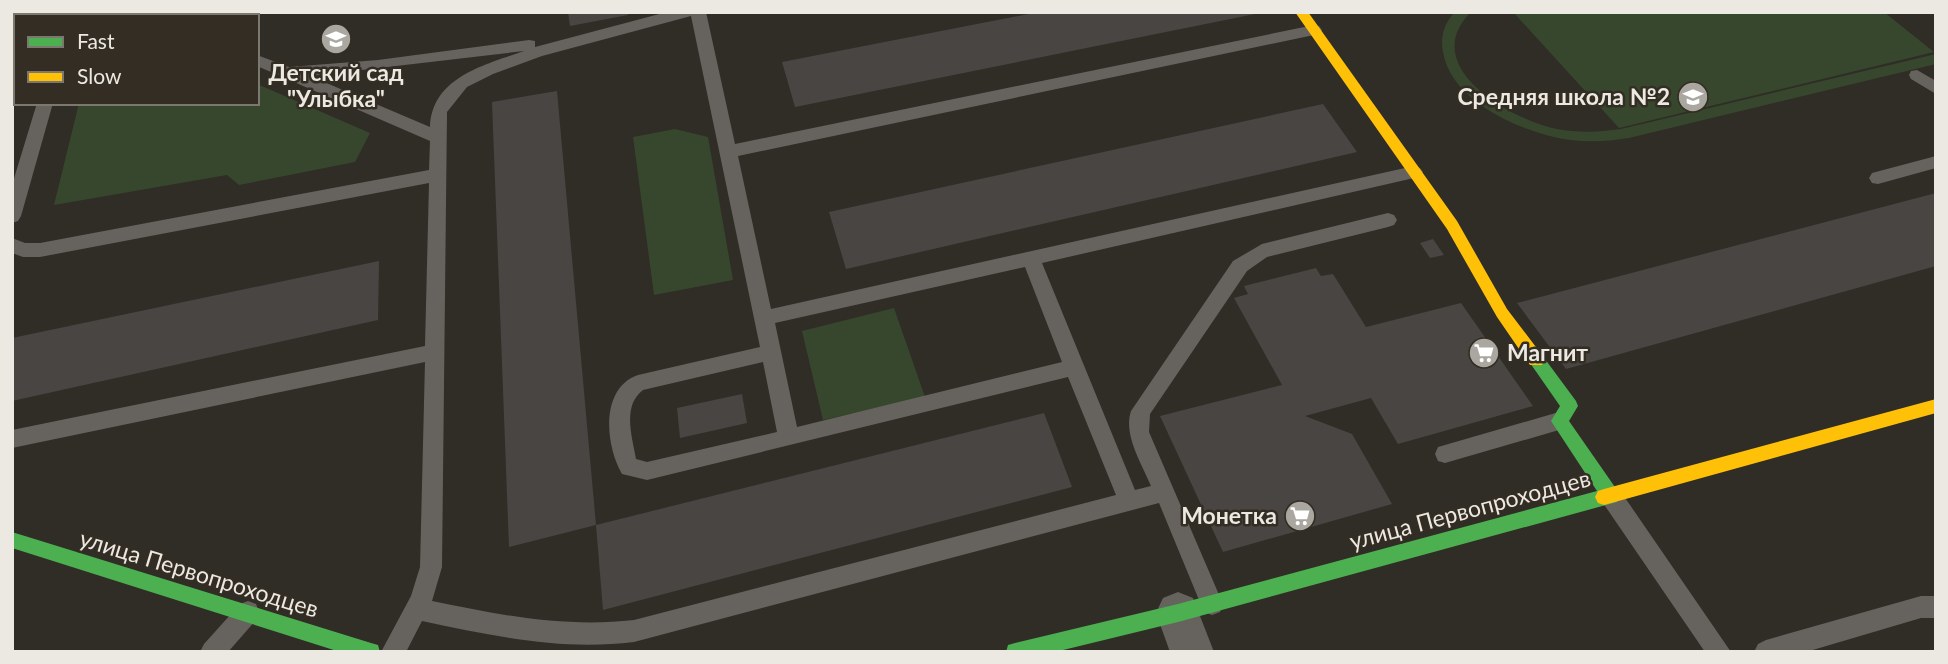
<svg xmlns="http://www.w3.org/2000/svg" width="1948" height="664" viewBox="0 0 1948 664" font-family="Lato,sans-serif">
  <rect width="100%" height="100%" fill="#302c26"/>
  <path fill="#37472d" d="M1455,12H1471C1417,66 1509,119 1557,129C1579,133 1599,132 1621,129L1936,54V64L1629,138C1604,142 1579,143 1554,137C1512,127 1451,99 1443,52C1440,37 1444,23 1455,12Z
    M1513,12H1884L1934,52L1619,128Z
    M257,84L370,133L355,162L239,185L227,175L54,205L79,103H257Z
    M675,129L708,137L733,280L654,295L633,137Z
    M894,308L925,397L823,420L802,331Z"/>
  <path fill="#494542" d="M12,12H32L31,16H16V62L13,71Z
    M568,12H628V15L570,26Z
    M1039,12L1260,13L795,107L782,62Z
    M557,91L596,525L509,547L492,102Z
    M1323,104L1357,152L846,269L829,212Z
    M1936,193V266L1566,369L1517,303Z
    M1433,239L1444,255L1430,258L1420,243Z
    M379,261L378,320L12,401V338Z
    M1316,268L1321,276L1333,274L1366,327L1461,303L1533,406L1398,444L1371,398L1305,416L1352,434L1392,504L1223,552L1160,416L1282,385L1234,298L1248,294L1244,286Z
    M742,394L747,423L680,438L677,408Z
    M1044,413L1072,487L603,610L596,525Z"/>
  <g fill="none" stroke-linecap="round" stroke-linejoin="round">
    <path fill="#66635f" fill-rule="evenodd" d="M63,12H79L78,16H62Z
      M136,12H156L158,16H138Z
      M667,12H706L735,144L1314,25L1319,26L1322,30L1319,34L1314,35L738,156L771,309L1414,166L1420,168L1423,172L1420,176L1414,178L1042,263L1135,490L1151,486C1142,464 1123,435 1131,411L1233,261L1262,244L1388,213L1394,215L1397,220L1394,225L1388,227L1267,257L1247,271L1150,414L1149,432L1223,604L1220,612L1212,615L1204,612L1159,503L634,642C561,651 493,636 422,621L406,652H381L411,596L420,567L425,362L12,448V430L425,346L429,183L40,257H23L12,253V238L25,243H40L429,170L430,141L257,66V55L289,67L378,60L529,40L535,41V47ZM691,16L760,347L638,375C600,388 605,445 622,474L647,480L1068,377L1116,495L634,620C565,628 500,615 432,601L442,567L447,112L467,87L493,74L542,56ZM524,51C485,65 432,77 430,127L310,76ZM1025,267L1062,362L797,427L775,323ZM763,362L777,432L647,462L636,459C632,436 622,406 643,390Z
      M1917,70L1936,81V94L1911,79L1909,75L1911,71Z
      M37,103H53L21,216L18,221L12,223V185Z
      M1936,156V168L1878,184L1872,183L1869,178L1872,173Z
      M1559,412L1566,415L1569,421L1566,427L1559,430L1445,463L1438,461L1435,454L1438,447L1445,445Z
      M1611,486L1619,489L1731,652H1705L1603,503L1600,496L1603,489Z
      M1921,596H1936V618H1921L1806,652H1754L1758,644L1766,640Z
      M248,601L256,604L259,612L256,620L228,652H200L204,644L240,604Z"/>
    <path fill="#66635f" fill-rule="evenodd" d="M1178,592L1193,598L1214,652H1170L1156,613L1163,598Z"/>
    <path fill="#4caf50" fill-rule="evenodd" d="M1536,353L1542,355L1576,401L1578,406L1569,421L1617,490L1620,496L1617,502L1178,622L1055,652H1006L1008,645L1015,643L1178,604L1597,491L1551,421L1560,406L1528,360L1530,355Z
      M12,532L371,643L378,645L380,652H340L12,548Z"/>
    <path fill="#ffc107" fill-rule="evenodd" d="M1295,12H1308L1457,221L1507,309L1542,355L1544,360L1542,365H1530L1497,317L1447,229Z
      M1936,399V413L1604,505L1598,503L1595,497L1598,491L1604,489Z"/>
  </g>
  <defs>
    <g id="school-disc" transform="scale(1.575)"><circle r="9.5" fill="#aaa6a0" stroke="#332d23"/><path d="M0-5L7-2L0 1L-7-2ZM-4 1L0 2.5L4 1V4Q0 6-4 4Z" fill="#fff"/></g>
    <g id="supermarket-disc" transform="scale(1.575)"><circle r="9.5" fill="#aaa6a0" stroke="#332d23"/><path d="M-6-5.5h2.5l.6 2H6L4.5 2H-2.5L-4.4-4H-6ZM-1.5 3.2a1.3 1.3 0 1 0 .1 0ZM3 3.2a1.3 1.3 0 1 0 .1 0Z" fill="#fff"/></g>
  </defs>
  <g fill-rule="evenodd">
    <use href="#school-disc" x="336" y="39"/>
    <use href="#school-disc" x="1693" y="97"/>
    <use href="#supermarket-disc" x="1484" y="353"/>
    <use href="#supermarket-disc" x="1300" y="516"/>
  </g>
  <g text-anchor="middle" stroke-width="5" stroke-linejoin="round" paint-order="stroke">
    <g font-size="23" font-weight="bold" fill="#ece8e2" stroke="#332d23" text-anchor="end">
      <text x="336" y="81" text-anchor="middle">Детский сад<tspan x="336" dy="26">"Улыбка"</tspan></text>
      <text x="1670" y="105">Средняя школа №2</text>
      <text x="1507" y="361" text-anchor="start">Магнит</text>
      <text x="1277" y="524">Монетка</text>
    </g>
    <g font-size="23" fill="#ece8e2" stroke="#332d23">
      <text transform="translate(1470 510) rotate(-15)" y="8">улица Первопроходцев</text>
      <text transform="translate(199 574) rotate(17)" y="8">улица Первопроходцев</text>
    </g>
  </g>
  <rect width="1948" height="664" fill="none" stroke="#ece8e2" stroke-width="28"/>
  <rect x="14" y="14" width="245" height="91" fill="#332d23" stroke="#7d786f" stroke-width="2"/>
  <rect x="28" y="37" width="35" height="10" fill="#4caf50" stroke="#7d786f" stroke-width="2"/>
  <text x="77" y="49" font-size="21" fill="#ece8e2">Fast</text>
  <rect x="28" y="72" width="35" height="10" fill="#ffc107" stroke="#7d786f" stroke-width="2"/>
  <text x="77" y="84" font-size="21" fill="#ece8e2">Slow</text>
</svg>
